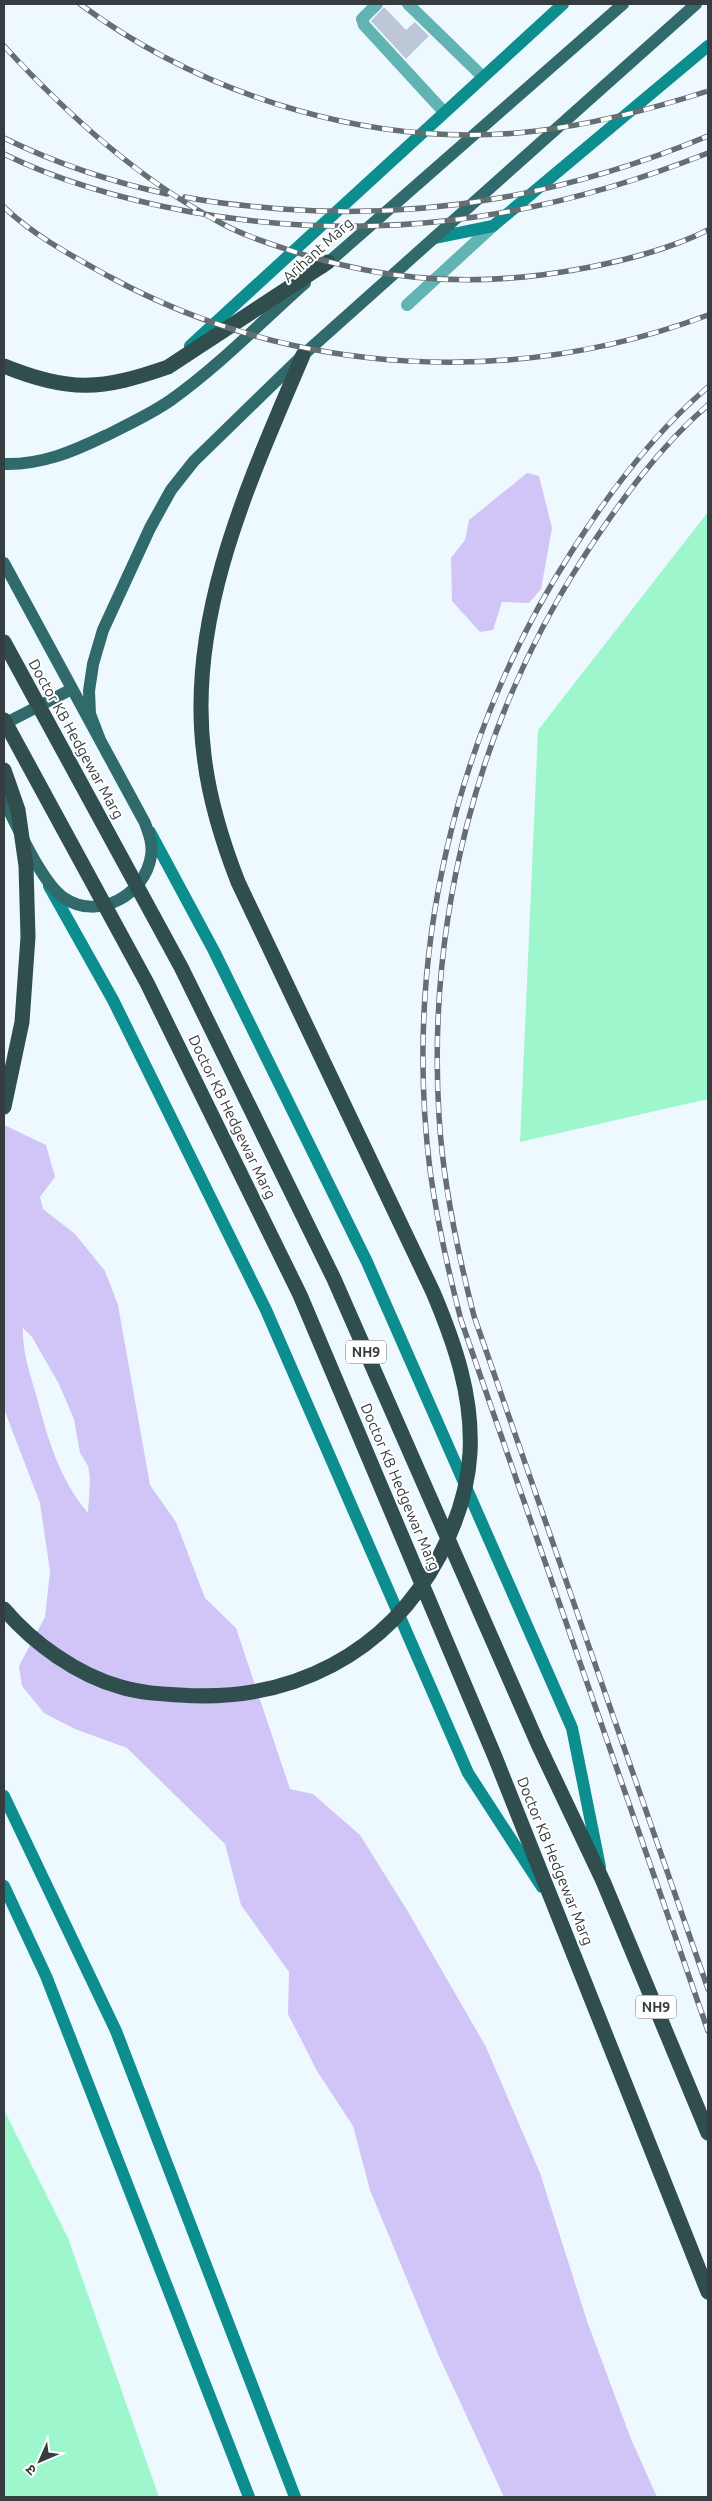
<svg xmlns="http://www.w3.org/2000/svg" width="712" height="2501" viewBox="0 0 712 2501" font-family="Ubuntu,'Noto Sans Devanagari',sans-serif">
  <rect width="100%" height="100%" fill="#edf9ff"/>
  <path fill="#9ef6cc" d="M708,512V1099L520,1142L538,730Z
    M4,2110L68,2238L159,2497H4Z"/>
  <path fill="#d1c4f7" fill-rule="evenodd" d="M527,473L539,476L552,528L541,589L529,603L502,602L493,630L480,632L452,601L451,558L465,540L469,520Z
    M4,1125L46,1145L55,1177L40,1197L43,1209L75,1234L105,1271L118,1305L150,1485L176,1522L205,1598L236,1628L290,1789L313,1794L360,1835L407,1910L486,2047L540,2173L587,2321L631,2439L657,2497H504L437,2352L370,2190L353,2126L317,2071L288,2014L289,1972L241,1905L225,1844L127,1748L75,1729L44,1713L22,1686L19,1666L45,1617L50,1571L40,1503L4,1409ZM23,1328L32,1337L59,1384L74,1419L80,1453L88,1466L90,1479L88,1513C58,1478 47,1435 35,1391C29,1370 22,1350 23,1328Z"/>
  <path fill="#bec7d8" d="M384,7L406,30L415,22L429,36L406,59L371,21Z"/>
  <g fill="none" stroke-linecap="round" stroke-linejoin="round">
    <path stroke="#61b3b4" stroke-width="12" d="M377,4L362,19L364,25L444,112
      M408,4L482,76"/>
    <path stroke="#61b3b4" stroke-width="12" d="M407,305L493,226"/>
    <path stroke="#0c8d8e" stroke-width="12" d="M434,238L493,226L708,46
      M190,346L563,4
      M150,832L214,951L367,1262L572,1728L600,1867
      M49,886L113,1000L266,1310L468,1773L542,1887
      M4,1796L116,2031L295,2497
      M4,1886L46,1976L249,2497"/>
    <path stroke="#306a6b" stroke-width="12" d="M322,268L623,4
      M4,464C41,465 72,452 105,436C127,425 151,414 171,400C219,366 261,322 305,283
      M4,563L145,823C149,834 153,844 151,856C145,895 98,921 64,898C41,882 18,827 4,801
      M4,724L72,689
      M100,740L90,714L89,691L93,664L103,630L150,528L171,490L194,461L303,355L696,4"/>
    <path stroke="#304e4e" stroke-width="15" d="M4,366C70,393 102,390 168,367L328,262
      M4,642L181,967L334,1279L538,1744L603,1881L708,2133
      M4,720L147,983L300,1295L495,1757L708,2292
      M4,770L18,810L26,866L28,937L22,1022L4,1107
      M4,1609C33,1643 77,1675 121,1687C141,1693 161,1694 180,1695C291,1703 388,1654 440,1555C456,1524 468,1488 470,1453C473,1396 455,1344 433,1292L238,882C222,841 209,799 204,755C186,616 250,480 303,355"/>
    <g stroke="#656e73" stroke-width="5.5">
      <path id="rail" d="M80,4C207,98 377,150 536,131C595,124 652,109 708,91
        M4,46C67,114 137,178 219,222C242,235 268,243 292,251C376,278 454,286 541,275C594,268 660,254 708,230
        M4,138C55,163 112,182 167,194
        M4,154C63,183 126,200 191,212C372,244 537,221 708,153
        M185,197C217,204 250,206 282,209C432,220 570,193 708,136
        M4,207C34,236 74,257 110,277C294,377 514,388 708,315
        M708,387C654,433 610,491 572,551C455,733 403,955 430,1170C437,1221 448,1270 461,1320L708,2031
        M708,405C659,447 618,504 583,558C477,723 427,921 439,1116C443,1184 457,1250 474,1316L708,1989"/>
    </g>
    <use href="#rail" stroke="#fff" stroke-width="4" stroke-dasharray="11" stroke-linecap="butt"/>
  </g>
  <g text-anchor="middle" stroke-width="4" stroke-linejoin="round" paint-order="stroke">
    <g fill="#fff" stroke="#72777a" stroke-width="1">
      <rect x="346" y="1340.5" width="40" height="23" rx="4"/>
      <rect x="636" y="1995.5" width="40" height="23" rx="4"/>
    </g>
    <g font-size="14" font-weight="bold" fill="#353d41">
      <text x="366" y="1357">NH9</text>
      <text x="656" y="2012">NH9</text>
    </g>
    <g font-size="15" fill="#353d41" stroke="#fff">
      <text transform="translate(318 250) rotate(-42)" y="5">Arihant Marg</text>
      <text transform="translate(76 739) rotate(61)" y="5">Doctor KB Hedgewar Marg</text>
      <text transform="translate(232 1117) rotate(64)" y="5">Doctor KB Hedgewar Marg</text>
      <text transform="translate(400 1487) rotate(67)" y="5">Doctor KB Hedgewar Marg</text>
      <text transform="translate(555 1861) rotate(68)" y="5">Doctor KB Hedgewar Marg</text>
    </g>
  </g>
  <rect width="712" height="2501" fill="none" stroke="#353d41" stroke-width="10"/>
  <g transform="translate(40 2461) rotate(225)" stroke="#ffffff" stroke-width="4" paint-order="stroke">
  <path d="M0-4L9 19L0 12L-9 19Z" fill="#353d41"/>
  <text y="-8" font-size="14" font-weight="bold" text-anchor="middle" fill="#353d41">उ</text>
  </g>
</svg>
